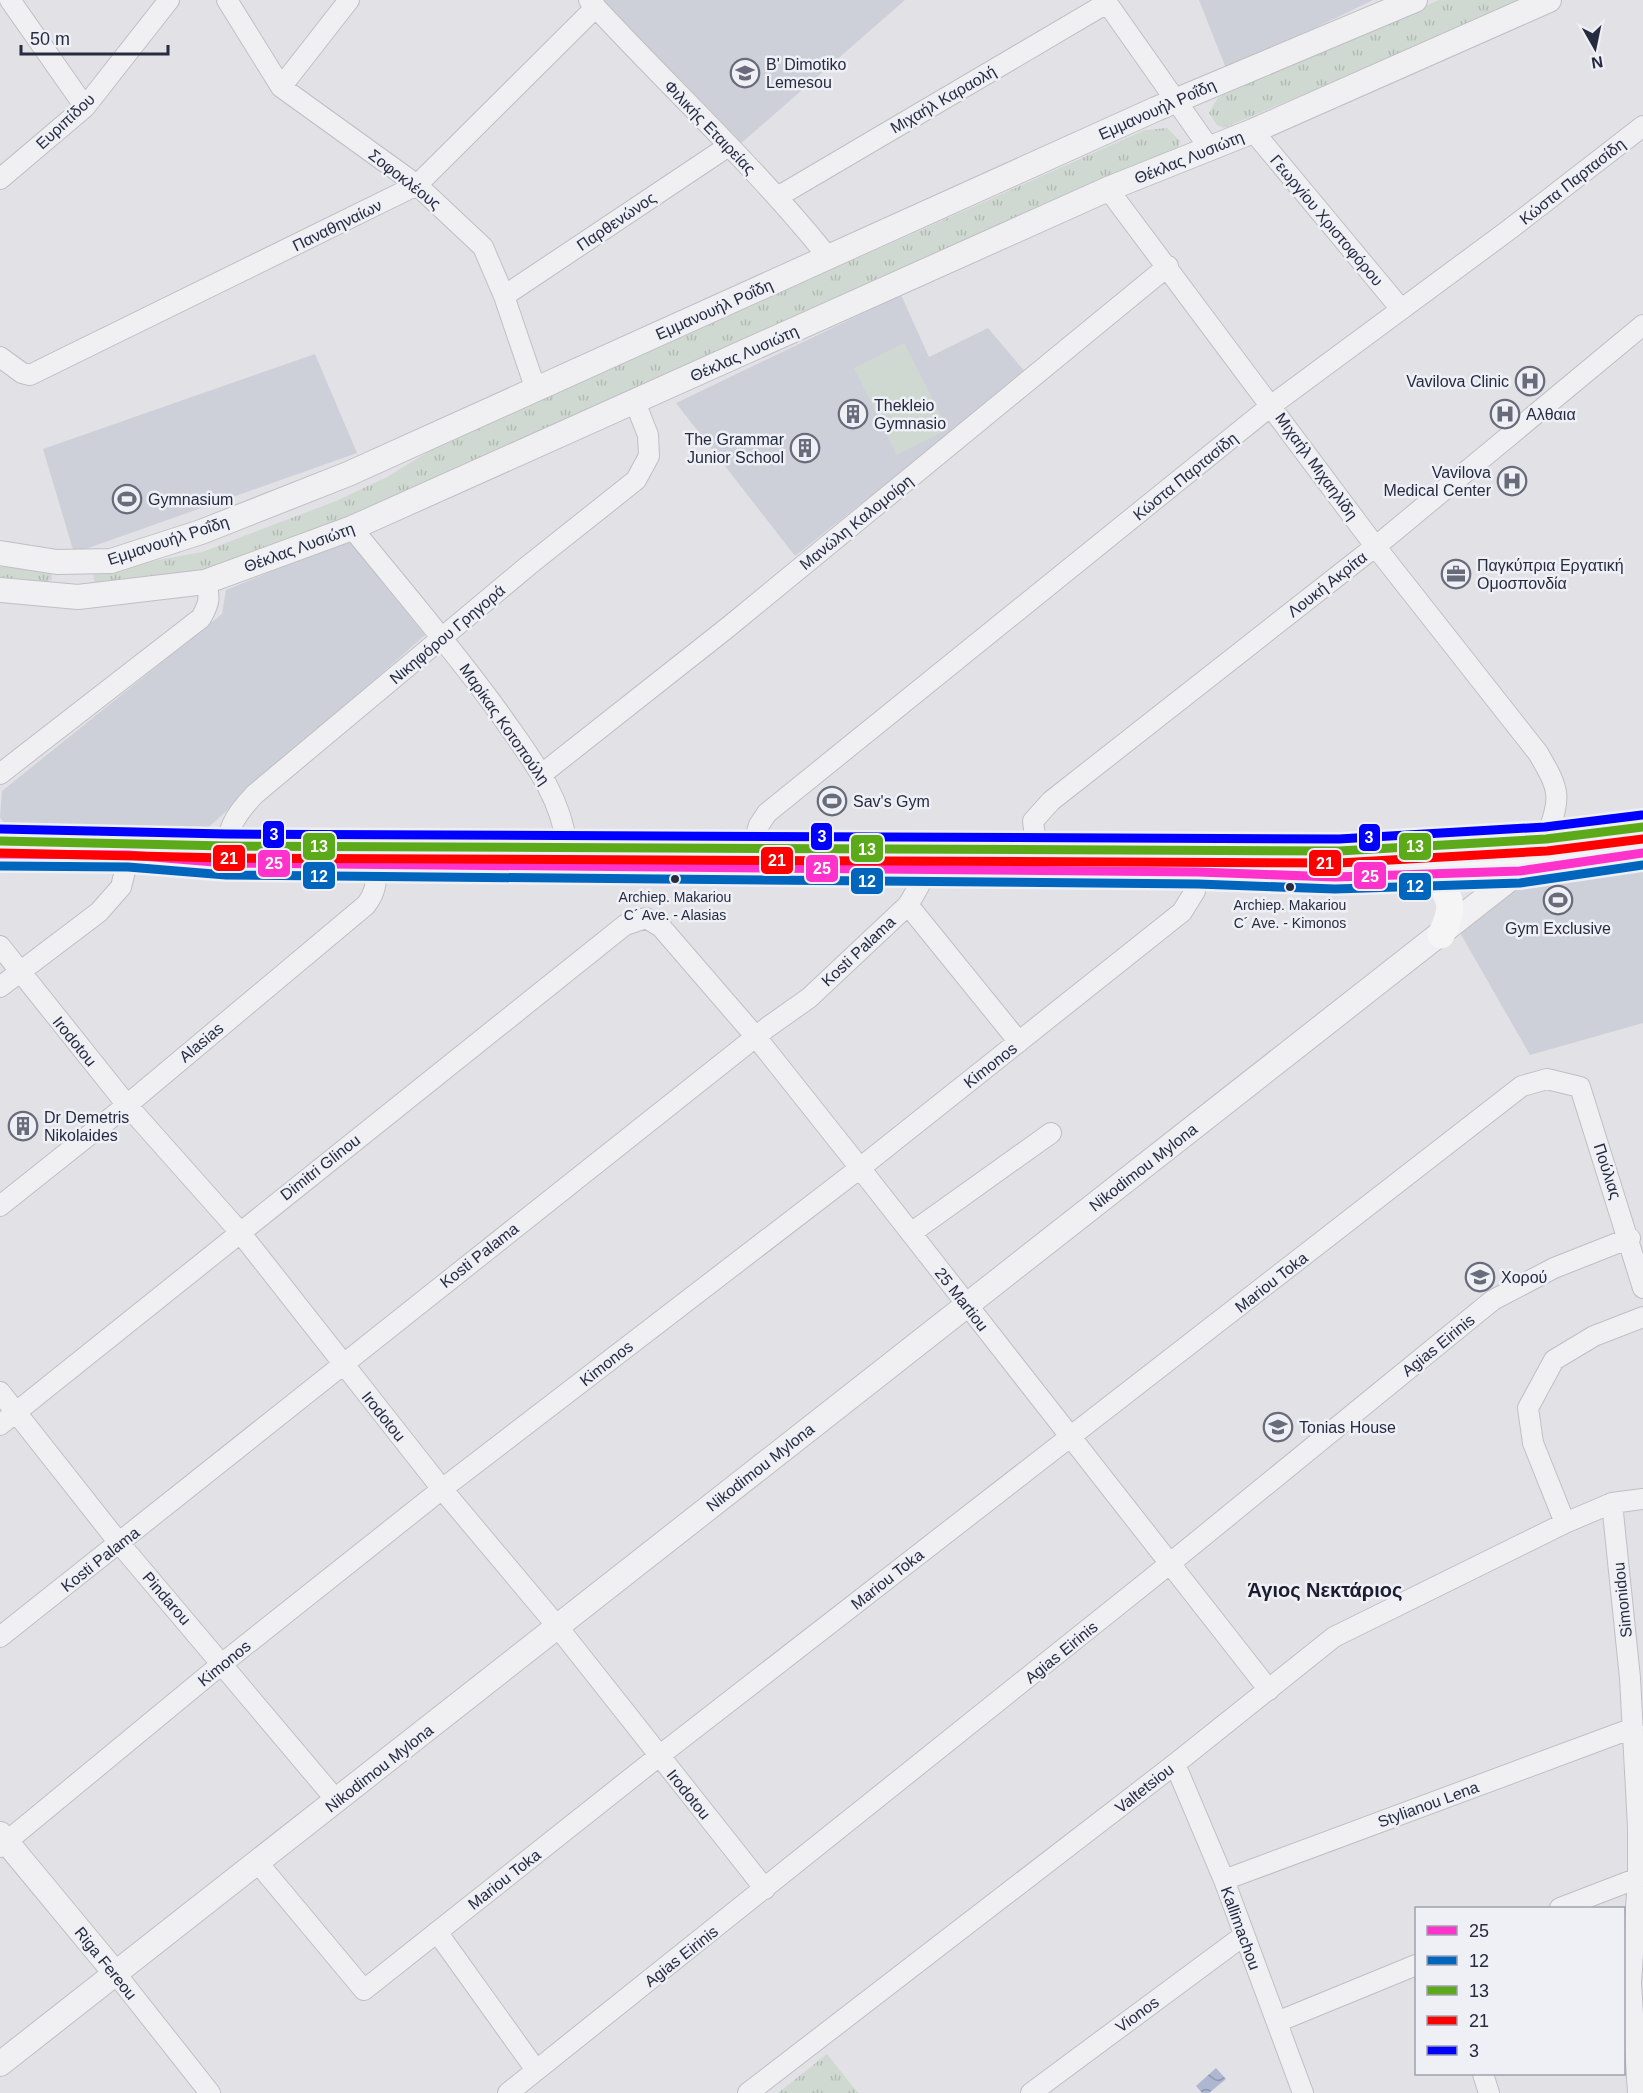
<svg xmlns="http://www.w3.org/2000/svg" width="1643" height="2093" viewBox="0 0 1643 2093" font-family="Helvetica,sans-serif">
  <defs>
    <pattern id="park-tufts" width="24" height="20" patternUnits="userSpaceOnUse" patternTransform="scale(1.5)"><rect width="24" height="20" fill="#cfd9d1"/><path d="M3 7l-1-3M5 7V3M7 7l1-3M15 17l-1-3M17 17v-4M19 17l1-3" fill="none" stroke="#b2bab4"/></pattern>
    <pattern id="water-waves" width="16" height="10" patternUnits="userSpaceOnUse" patternTransform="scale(1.5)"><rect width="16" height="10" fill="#aeb7d2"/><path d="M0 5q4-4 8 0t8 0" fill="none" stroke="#8e95ac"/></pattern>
  </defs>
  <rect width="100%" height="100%" fill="#e1e1e6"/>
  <path fill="#ced0d9" d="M599,0H905L738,146Z
    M1199,0H1373L1227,71Z
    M901,295L929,357L988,328L1026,373L795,556L676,403Z
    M315,354L357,453L74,553L43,449Z
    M350,539L425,635L203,832L8,827L0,818L2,791L222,614L226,590Z
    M1643,866V1023L1530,1055L1459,931L1529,878Z"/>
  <path fill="#cfd9d1" d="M904,343L948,429L897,455L854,368Z"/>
  <path fill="url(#park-tufts)" d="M1439,0H1527L1224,128L1217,125L1209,113L1217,99L1225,93Z
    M1167,128L1180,141L1178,149L280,548L214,568L101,585L94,581L93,572L202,552L336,501L387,477L441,444L1145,130Z
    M0,562L51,570L52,579L47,582L0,577Z
    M827,2054L858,2093H778Z"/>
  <path fill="url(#water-waves)" d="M1216,2068L1226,2079L1209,2093H1202L1196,2086Z"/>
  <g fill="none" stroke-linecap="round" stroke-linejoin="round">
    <g stroke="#bfbfc4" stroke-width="22">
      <path id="minor" d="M10,0L85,107
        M227,0L281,87L417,185L483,247L504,296L536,390
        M589,0C668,86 755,166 828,257
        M1105,0L1210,149
        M281,87L349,0
        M1253,131L1401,309
        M0,179L85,107L169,0
        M1108,189L1375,546L1538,753C1561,792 1561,796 1546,839
        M779,196L1107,3
        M504,296L727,147
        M0,357L22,373L30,375L417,185L596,7
        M352,528C402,590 454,650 500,714C529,756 561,794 567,847
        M0,774L201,618C209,604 211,597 205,582
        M542,774L727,628L1168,266
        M752,849L759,825L767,813L1272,405L1510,229L1643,126
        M1037,852L1033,821L1051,801L1386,538L1643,325
        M226,863C227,829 232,818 255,794L529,565L636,480L649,456L648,435L635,402
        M908,905L1019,1042
        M0,946L127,1105L239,1231L442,1489L557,1626L765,1889
        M0,987L99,912L121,887L129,855
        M0,1206L127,1105L366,905C376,892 377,881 376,864
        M911,1233L1051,1133
        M0,1392L120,1544L337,1801
        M0,1425L625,925L646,918L661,927L756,1037L860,1168L1269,1690
        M1612,1503L1630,1678L1638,1827V1878L1631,1983L1638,2093
        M1565,1523L1533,1443L1528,1408L1554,1360L1594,1336L1643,1317
        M0,1637L768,1027L809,998L908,905L919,886L921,856
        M1175,1764L1224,1880L1303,2093
        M0,1847L223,1663L442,1489L860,1168L1182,912L1195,891L1198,872
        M258,1863L364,1990L659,1756L1522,1086L1547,1079L1580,1087L1643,1288
        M1224,1880L1633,1728
        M1560,1908L1638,1878
        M437,1932L536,2070
        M116,1974L210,2093
        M1277,2022L1416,1965
        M1483,2074L1489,2093
        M508,2093L1152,1578L1493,1300L1554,1268L1630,1238
        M748,2093L1175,1764L1334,1637L1565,1523L1612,1503L1643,1499
        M1031,2093L1243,1936"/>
    </g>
    <g stroke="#bfbfc4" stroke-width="26">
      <path id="tertiary" d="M0,553L57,562L111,561L201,532L348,474L1156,109L1415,0
        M0,590L78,597L205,582L352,528L1108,189L1253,131L1549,0
        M0,1834L116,1974
        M0,2064L1520,871"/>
    </g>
    <use href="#minor" stroke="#f0f0f3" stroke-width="20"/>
    <use href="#tertiary" stroke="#f0f0f3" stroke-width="24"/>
    <path stroke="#f5f5f6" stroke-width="27" d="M484,846L1037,852L1339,851L1546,839L1643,827
      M0,854L129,855L226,863L1198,872L1335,877L1520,871L1643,853
      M1434,874C1452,900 1455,906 1441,935"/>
    <g stroke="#eef0f6" stroke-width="14">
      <path id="bus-1" d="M0,854L129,855L226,863L1198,872L1335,877L1520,871L1643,853"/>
    </g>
    <g stroke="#eef0f6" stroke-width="14">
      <path id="bus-2" d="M0,866L128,867L226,875L1198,884L1335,889L1520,883L1643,865"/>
    </g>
    <g stroke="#eef0f6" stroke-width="14">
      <path id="bus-3" d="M0,841L226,846L1339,851L1546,839L1643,827"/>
    </g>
    <g stroke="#eef0f6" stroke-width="14">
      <path id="bus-4" d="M0,853L226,858L1339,863L1547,851L1643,839"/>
    </g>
    <g stroke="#eef0f6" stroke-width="14">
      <path id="bus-5" d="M0,829L226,834L1339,839L1545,827L1642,815"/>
    </g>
    <use href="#bus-1" stroke="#f3c" stroke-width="9"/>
    <use href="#bus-2" stroke="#0065bd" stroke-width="9"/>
    <use href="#bus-3" stroke="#5caa1a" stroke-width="9"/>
    <use href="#bus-4" stroke="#f00" stroke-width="9"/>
    <use href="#bus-5" stroke="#00f" stroke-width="9"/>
  </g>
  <defs>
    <g id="school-ring" transform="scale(1.5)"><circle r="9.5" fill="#eef0f6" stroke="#686b7a" stroke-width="1.5"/><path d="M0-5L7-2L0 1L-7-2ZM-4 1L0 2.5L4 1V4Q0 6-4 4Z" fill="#686b7a"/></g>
    <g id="hospital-ring" transform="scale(1.5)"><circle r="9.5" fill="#eef0f6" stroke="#686b7a" stroke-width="1.5"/><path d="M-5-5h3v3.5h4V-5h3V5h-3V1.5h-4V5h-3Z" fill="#686b7a"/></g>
    <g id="building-ring" transform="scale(1.5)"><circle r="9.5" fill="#eef0f6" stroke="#686b7a" stroke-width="1.5"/><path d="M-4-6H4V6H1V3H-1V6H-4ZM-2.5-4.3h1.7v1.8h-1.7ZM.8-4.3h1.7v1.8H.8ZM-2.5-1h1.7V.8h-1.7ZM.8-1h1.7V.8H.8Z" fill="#686b7a"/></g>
    <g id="stadium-ring" transform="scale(1.5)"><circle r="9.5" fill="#eef0f6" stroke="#686b7a" stroke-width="1.5"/><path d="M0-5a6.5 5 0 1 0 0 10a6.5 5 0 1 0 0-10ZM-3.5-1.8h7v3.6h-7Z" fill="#686b7a"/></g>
    <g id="office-ring" transform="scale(1.5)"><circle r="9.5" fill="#eef0f6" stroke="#686b7a" stroke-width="1.5"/><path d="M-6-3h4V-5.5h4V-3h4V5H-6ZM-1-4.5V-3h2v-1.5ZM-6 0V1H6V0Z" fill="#686b7a"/></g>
  </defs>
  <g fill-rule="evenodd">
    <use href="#school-ring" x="745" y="73"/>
    <use href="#hospital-ring" x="1530" y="381"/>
    <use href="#building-ring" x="853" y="414"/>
    <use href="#hospital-ring" x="1505" y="414"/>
    <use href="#building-ring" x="805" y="448"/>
    <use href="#hospital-ring" x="1512" y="481"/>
    <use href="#stadium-ring" x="127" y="499"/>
    <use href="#office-ring" x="1456" y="574"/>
    <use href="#stadium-ring" x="832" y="801"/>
    <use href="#stadium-ring" x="1558" y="900"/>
    <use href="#building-ring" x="23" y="1126"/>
    <use href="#school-ring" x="1480" y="1277"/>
    <use href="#school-ring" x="1278" y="1427"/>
  </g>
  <g fill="#272b40" stroke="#eef0f6" stroke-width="2">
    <circle cx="675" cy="879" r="5"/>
    <circle cx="1290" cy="887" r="5"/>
  </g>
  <g text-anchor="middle" stroke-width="5" stroke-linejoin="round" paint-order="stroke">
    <g font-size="14" fill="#272b40" stroke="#eef0f6">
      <text x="675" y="902">Archiep. Makariou<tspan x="675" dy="18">C´ Ave. - Alasias</tspan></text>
      <text x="1290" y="910">Archiep. Makariou<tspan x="1290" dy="18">C´ Ave. - Kimonos</tspan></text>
    </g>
    <g font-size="16" fill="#272b40" stroke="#eef0f6" text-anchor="start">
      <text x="766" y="70">B' Dimotiko<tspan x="766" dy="18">Lemesou</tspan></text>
      <text x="1509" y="387" text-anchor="end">Vavilova Clinic</text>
      <text x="874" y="411">Thekleio<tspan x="874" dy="18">Gymnasio</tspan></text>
      <text x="1526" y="420">Αλθαια</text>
      <text x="784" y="445" text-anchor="end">The Grammar<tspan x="784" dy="18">Junior School</tspan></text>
      <text x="1491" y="478" text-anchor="end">Vavilova<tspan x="1491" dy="18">Medical Center</tspan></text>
      <text x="148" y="505">Gymnasium</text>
      <text x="1477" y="571">Παγκύπρια Εργατική<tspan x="1477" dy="18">Ομοσπονδία</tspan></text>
      <text x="853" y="807">Sav's Gym</text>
      <text x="1558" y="934" text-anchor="middle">Gym Exclusive</text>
      <text x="44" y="1123">Dr Demetris<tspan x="44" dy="18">Nikolaides</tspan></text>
      <text x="1501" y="1283">Χορού</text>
      <text x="1299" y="1433">Tonias House</text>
    </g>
    <g font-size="16" fill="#272b40" stroke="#eef0f6">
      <text transform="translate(943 99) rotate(-30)" y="6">Μιχαήλ Καραολή</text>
      <text transform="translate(1157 109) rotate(-24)" y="6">Εμμανουήλ Ροΐδη</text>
      <text transform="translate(65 121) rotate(-43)" y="6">Ευριπίδου</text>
      <text transform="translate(710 127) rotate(46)" y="6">Φιλικής Εταιρείας</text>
      <text transform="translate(1189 157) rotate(-22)" y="6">Θέκλας Λυσιώτη</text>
      <text transform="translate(405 179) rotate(38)" y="6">Σοφοκλέους</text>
      <text transform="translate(1572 181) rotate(-38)" y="6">Κώστα Παρτασίδη</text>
      <text transform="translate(1327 220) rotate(50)" y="6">Γεωργίου Χριστοφόρου</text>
      <text transform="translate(616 221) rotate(-34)" y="6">Παρθενώνος</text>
      <text transform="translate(337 225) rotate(-26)" y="6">Παναθηναίων</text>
      <text transform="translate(714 309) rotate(-24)" y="6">Εμμανουήλ Ροΐδη</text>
      <text transform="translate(744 353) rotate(-24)" y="6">Θέκλας Λυσιώτη</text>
      <text transform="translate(1317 466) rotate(54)" y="6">Μιχαήλ Μιχαηλίδη</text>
      <text transform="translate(1185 476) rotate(-39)" y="6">Κώστα Παρτασίδη</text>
      <text transform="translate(856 522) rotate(-39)" y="6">Μανώλη Καλομοίρη</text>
      <text transform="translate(168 540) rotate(-18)" y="6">Εμμανουήλ Ροΐδη</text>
      <text transform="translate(299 547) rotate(-20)" y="6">Θέκλας Λυσιώτη</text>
      <text transform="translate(1327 584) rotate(-38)" y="6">Λουκή Ακρίτα</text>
      <text transform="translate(447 634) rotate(-40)" y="6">Νικηφόρου Γρηγορά</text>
      <text transform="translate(505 724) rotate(55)" y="6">Μαρίκας Κοτοπούλη</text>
      <text transform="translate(858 951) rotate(-43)" y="6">Kosti Palama</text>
      <text transform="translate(75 1041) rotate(51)" y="6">Irodotou</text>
      <text transform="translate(201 1042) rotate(-40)" y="6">Alasias</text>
      <text transform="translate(990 1065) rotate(-38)" y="6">Kimonos</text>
      <text transform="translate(320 1167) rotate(-38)" y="6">Dimitri Glinou</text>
      <text transform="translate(1143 1167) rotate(-38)" y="6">Nikodimou Mylona</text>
      <text transform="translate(1608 1171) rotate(72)" y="6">Πούλιας</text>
      <text transform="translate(479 1255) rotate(-38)" y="6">Kosti Palama</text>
      <text transform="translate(1271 1282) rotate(-38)" y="6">Mariou Toka</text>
      <text transform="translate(962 1299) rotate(52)" y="6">25 Martiou</text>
      <text transform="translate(1438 1345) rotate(-39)" y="6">Agias Eirinis</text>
      <text transform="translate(606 1363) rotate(-38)" y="6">Kimonos</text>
      <text transform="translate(384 1416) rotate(51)" y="6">Irodotou</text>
      <text transform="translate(760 1467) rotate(-38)" y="6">Nikodimou Mylona</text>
      <text transform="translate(100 1559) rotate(-38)" y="6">Kosti Palama</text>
      <text transform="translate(887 1579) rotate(-38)" y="6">Mariou Toka</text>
      <text transform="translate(167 1598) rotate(49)" y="6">Pindarou</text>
      <text transform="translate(1622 1600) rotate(-96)" y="6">Simonidou</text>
      <text transform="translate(1061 1652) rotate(-39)" y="6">Agias Eirinis</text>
      <text transform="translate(224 1663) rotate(-39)" y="6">Kimonos</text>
      <text transform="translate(379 1768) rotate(-38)" y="6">Nikodimou Mylona</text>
      <text transform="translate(1144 1788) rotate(-38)" y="6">Valtetsiou</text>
      <text transform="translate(689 1794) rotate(51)" y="6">Irodotou</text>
      <text transform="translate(1428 1804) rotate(-20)" y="6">Stylianou Lena</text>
      <text transform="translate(504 1879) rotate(-38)" y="6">Mariou Toka</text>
      <text transform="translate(1241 1928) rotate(70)" y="6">Kallimachou</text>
      <text transform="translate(681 1956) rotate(-38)" y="6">Agias Eirinis</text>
      <text transform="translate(106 1963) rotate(51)" y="6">Riga Fereou</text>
      <text transform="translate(1137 2014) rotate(-36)" y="6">Vionos</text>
    </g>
    <g font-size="20" font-weight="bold" fill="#1a1c30" stroke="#eef0f6">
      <text x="1325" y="1597">Άγιος Νεκτάριος</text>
    </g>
  </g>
  <g stroke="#eef0f6" stroke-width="2">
    <rect x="262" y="820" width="23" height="29" rx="6" fill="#00f"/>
    <rect x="810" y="822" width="23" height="29" rx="6" fill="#00f"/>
    <rect x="1358" y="823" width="23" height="29" rx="6" fill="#00f"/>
    <rect x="302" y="832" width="34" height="29" rx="6" fill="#5caa1a"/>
    <rect x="1398" y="832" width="34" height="29" rx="6" fill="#5caa1a"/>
    <rect x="850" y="834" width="34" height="29" rx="6" fill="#5caa1a"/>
    <rect x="212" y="844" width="34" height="28" rx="6" fill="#f00"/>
    <rect x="760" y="846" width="34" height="29" rx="6" fill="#f00"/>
    <rect x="1308" y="849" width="34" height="28" rx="6" fill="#f00"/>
    <rect x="257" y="849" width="34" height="29" rx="6" fill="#f3c"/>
    <rect x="805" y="854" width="34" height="29" rx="6" fill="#f3c"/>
    <rect x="1353" y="861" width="34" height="29" rx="6" fill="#f3c"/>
    <rect x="302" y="861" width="34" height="29" rx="6" fill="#0065bd"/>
    <rect x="850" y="867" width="34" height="28" rx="6" fill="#0065bd"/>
    <rect x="1398" y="872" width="34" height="29" rx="6" fill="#0065bd"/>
  </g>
  <g font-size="16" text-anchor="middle" font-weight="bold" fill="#fff">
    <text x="274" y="840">3</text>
    <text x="822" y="842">3</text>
    <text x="1369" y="843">3</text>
    <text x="319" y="852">13</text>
    <text x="1415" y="852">13</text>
    <text x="867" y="855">13</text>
    <text x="229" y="864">21</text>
    <text x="777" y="866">21</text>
    <text x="1325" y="869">21</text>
    <text x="274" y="869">25</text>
    <text x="822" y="874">25</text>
    <text x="1370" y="882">25</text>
    <text x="319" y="882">12</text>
    <text x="867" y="887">12</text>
    <text x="1415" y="892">12</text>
  </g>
  <rect x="1415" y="1907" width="210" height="168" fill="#eef0f6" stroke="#9ea1ad" stroke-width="1.5"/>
  <rect x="1427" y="1926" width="30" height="9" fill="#ff33cc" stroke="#9ea1ad" stroke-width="1.5"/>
  <text x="1469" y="1937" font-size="18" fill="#272b40">25</text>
  <rect x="1427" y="1956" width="30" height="9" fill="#0065bd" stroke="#9ea1ad" stroke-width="1.5"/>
  <text x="1469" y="1967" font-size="18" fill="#272b40">12</text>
  <rect x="1427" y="1986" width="30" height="9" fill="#5caa1a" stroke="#9ea1ad" stroke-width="1.5"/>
  <text x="1469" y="1997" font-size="18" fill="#272b40">13</text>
  <rect x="1427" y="2016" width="30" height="9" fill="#ff0000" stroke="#9ea1ad" stroke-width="1.5"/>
  <text x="1469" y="2027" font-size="18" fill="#272b40">21</text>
  <rect x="1427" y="2046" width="30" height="9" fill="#0000ff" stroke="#9ea1ad" stroke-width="1.5"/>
  <text x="1469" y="2057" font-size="18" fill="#272b40">3</text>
  <g transform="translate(1595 48) rotate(171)" stroke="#eef0f6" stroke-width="4.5" paint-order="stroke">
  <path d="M0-4.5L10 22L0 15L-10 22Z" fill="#272b40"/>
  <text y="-9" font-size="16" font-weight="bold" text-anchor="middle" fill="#272b40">N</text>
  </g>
  <path d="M21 45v9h147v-9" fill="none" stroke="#272b40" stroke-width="3"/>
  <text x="30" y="45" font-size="18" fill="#272b40" stroke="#eef0f6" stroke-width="4.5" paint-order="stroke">50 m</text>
</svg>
